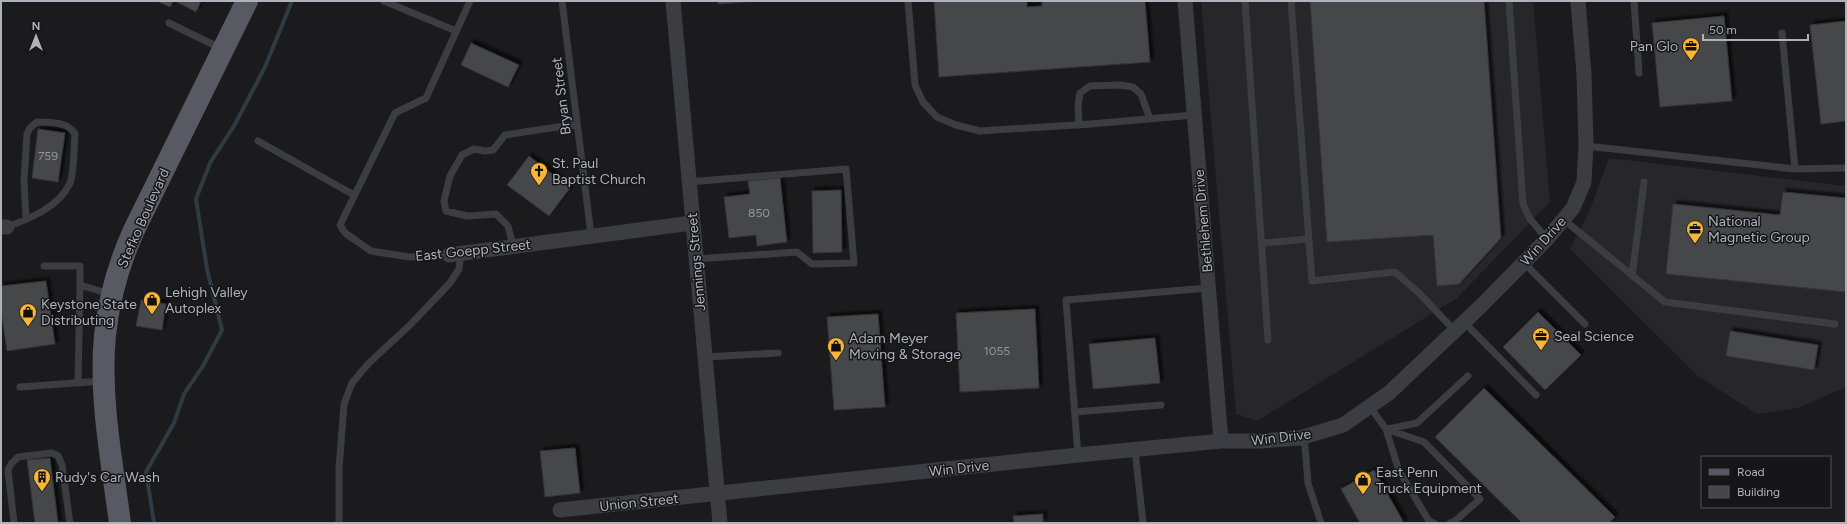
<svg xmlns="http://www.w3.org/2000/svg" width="1847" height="524" viewBox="0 0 1847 524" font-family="Figtree,sans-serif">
  <defs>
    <filter id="shadow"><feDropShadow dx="3.5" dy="-3.5" stdDeviation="1" flood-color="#0009"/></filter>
  </defs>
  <rect width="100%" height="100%" fill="#1b1b1d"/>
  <path fill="#27272a" d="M1201,1H1533L1550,202L1456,299L1257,421L1236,414Z
    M1609,158L1846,186V387L1798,408L1757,414L1698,376L1570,249L1589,212Z"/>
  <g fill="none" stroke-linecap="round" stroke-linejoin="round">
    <path stroke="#303a42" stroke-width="4" d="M154,523L146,472L174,423L184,394L203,366L222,330L207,269L196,199L210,163L234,126L265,67L292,1"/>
  </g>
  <path fill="#45464a" stroke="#353539" filter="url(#shadow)" d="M157,1H173L170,7Z
    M175,1H201L196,12Z
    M718,1H756L718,4Z
    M934,1H1027V7L1042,6V1H1145L1150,62L939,77Z
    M1310,1H1484L1501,238L1459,284L1437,286L1433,235L1327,242Z
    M1724,16L1732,101L1660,107L1652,23Z
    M1846,21V121L1821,124L1810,25Z
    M471,43L519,65L508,87L461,65Z
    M38,129L65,133L58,182L32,178Z
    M529,156L570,188L549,216L507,185Z
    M780,178L787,242L757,246L756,235L729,238L724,197L750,194L748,181Z
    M841,190L842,252L813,253L812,191Z
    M1783,192L1846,198V292L1666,274L1673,204L1780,215Z
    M46,281L55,344L7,351L1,310V286Z
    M141,300L166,304L162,330L136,326Z
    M1035,309L1039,388L960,392L956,313Z
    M1538,312L1581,355L1545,390L1503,347Z
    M878,314L885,407L834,410L827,317Z
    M1730,331L1818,345L1814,370L1726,356Z
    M1155,338L1160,383L1093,389L1089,344Z
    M1484,388L1615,517L1609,523H1522L1435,437Z
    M575,448L580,493L545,497L540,451Z
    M50,458L58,523H35L27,460Z
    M1374,470L1404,523H1360L1341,489Z
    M1043,514V523H1014L1013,516Z"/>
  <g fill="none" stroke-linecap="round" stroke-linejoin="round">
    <path stroke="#3c3d42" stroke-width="7" d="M384,1L456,31
      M562,1L591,235
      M908,1L915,85L923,102L937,117L956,125L980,131L1090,124L1194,115
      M1245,1L1268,340
      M1291,1L1312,281L1395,272L1419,293L1455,331
      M1509,1L1523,204L1530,219L1547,239
      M1634,1L1639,73
      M169,23L222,49
      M1079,125L1078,106L1080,93L1090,86L1120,85L1133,87L1141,94L1150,119
      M258,141L354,195
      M1586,146L1795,169L1782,33
      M1795,169L1846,168
      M688,182L846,169L854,263L812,264L797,252L696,259
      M1564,220L1665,302L1835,324
      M7,227C31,218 59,207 70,183C74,174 74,146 75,134C68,121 50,123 37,122L30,128L27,134L24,181L26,219
      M1263,243L1309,239
      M513,246L508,226L496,214L467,216L446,211L444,201L450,176L462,155L474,149L485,151L493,150L505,135L577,124
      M449,255L409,257L371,251L345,233L340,225L395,113L426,98L470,1
      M1524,263L1585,324
      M44,266H80V285
      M1632,276L1644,182
      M1464,322L1536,395
      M705,357L778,353
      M78,383L80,285L110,294
      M20,387L102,381
      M1370,407L1386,429L1399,471L1429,521L1434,523
      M1075,412L1161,405
      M1386,429L1424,442L1480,499L1455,521L1450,523
      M1388,429L1417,423L1468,376
      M1300,438L1305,446L1308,483L1321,523
      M1135,450L1143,523
      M1078,455L1066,300L1208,288
      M14,523L8,470L11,464L18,457L52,453L58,456L62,465L70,523
      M339,523V469L344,404L352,383L368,364L411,324L450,283L459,269L461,253"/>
    <path stroke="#3c3d42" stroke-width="15" d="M673,1L720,523
      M1185,1L1221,441
      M1,227H7
      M449,255L692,223
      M560,510L1078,455L1221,441H1261L1300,438L1343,425L1389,393L1481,306L1547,239L1573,208L1584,182L1586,146L1584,74L1578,1"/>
    <path stroke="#575a62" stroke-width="22" d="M120,523C112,462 99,397 105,335C109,299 119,263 134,230L247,1"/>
  </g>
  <defs>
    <g id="office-pin" transform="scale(0.9)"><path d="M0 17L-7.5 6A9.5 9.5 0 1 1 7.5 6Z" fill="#f8b638" stroke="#161618"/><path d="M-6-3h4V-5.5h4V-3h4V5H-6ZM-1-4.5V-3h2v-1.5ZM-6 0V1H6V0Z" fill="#111"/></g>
    <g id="church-pin" transform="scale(0.9)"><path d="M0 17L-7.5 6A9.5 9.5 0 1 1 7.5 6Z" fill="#f8b638" stroke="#161618"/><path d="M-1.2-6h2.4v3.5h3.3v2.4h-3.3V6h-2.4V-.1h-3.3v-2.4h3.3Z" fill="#111"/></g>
    <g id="shop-pin" transform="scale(0.9)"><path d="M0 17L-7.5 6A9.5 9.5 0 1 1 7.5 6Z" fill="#f8b638" stroke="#161618"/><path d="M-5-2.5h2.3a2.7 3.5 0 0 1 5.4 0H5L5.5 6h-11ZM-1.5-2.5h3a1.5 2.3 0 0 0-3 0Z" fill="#111"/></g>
    <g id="building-pin" transform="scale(0.9)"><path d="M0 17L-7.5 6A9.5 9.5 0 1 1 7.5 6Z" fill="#f8b638" stroke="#161618"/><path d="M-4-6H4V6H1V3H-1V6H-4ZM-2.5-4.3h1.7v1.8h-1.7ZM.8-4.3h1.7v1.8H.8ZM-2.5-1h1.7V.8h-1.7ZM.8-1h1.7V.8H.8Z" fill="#111"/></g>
  </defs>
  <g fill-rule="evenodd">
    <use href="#office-pin" x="1691" y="46"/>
    <use href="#church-pin" x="539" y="171"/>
    <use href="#office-pin" x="1695" y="229"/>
    <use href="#shop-pin" x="152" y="300"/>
    <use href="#shop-pin" x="28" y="312"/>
    <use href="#office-pin" x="1541" y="336"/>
    <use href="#shop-pin" x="836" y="346"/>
    <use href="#building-pin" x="42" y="477"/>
    <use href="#shop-pin" x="1363" y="480"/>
  </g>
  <g text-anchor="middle" stroke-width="3" stroke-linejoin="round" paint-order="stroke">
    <g font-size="12" fill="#9397a0">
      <text x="48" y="160">759</text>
      <text x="759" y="217">850</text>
      <text x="997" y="355">1055</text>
    </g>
    <g font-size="14" fill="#adb2bd" stroke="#161618" text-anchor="start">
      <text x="1678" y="51" text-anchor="end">Pan Glo</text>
      <text x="552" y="168">St. Paul<tspan x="552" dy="16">Baptist Church</tspan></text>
      <text x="1708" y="226">National<tspan x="1708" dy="16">Magnetic Group</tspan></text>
      <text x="165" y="297">Lehigh Valley<tspan x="165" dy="16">Autoplex</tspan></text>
      <text x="41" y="309">Keystone State<tspan x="41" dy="16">Distributing</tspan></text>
      <text x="1554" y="341">Seal Science</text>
      <text x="849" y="343">Adam Meyer<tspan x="849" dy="16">Moving &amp; Storage</tspan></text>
      <text x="1376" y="477">East Penn<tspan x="1376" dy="16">Truck Equipment</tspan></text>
      <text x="55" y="482">Rudy's Car Wash</text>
    </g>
    <g font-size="14" fill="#adb2bd" stroke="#161618">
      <text transform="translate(561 96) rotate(-97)" y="5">Bryan Street</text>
      <text transform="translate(143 218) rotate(-66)" y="5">Stefko Boulevard</text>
      <text transform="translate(1203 221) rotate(-95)" y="5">Bethlehem Drive</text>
      <text transform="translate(1543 241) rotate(-48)" y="5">Win Drive</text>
      <text transform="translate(473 250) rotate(-6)" y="5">East Goepp Street</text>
      <text transform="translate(696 262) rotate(-95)" y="5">Jennings Street</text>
      <text transform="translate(1281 437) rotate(-7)" y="5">Win Drive</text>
      <text transform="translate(959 468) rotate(-6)" y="5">Win Drive</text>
      <text transform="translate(639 502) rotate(-6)" y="5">Union Street</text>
    </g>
  </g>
  <rect width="1847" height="524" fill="none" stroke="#adb2bd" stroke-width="4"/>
  <rect x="1701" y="456" width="130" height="52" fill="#161618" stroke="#52545a"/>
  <rect x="1709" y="469" width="20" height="6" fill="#575a62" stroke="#52545a"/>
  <text x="1737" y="476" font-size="12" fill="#adb2bd">Road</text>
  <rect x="1709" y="486" width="20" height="12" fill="#45464a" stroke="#52545a"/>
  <text x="1737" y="496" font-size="12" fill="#adb2bd">Building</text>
  <g transform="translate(36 36)" stroke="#161618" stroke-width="3" paint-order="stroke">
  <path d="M0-3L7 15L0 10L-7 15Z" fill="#adb2bd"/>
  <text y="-6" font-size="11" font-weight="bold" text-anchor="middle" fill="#adb2bd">N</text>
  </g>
  <path d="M1703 34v6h105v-6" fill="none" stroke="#adb2bd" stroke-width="2"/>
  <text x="1709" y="34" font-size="12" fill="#adb2bd" stroke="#161618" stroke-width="3" paint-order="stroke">50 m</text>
</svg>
